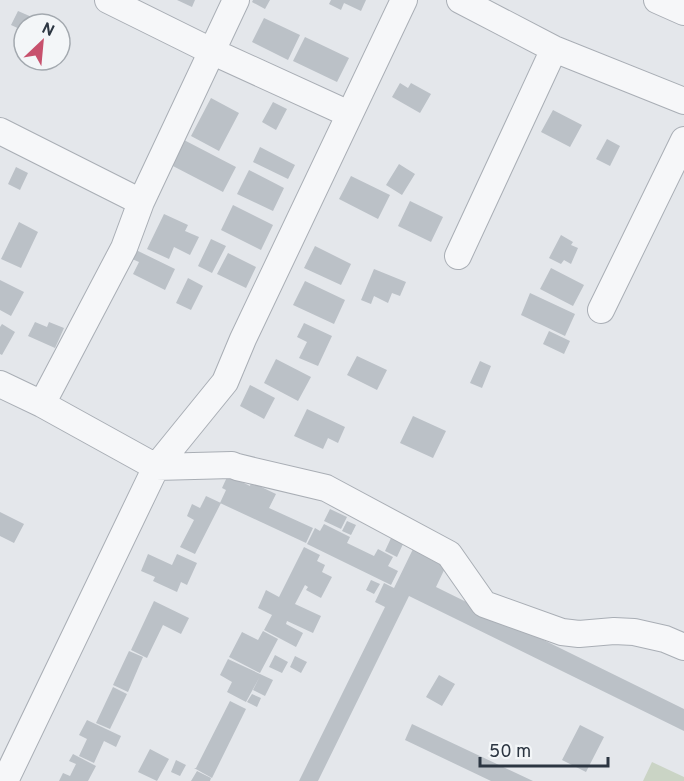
<svg xmlns="http://www.w3.org/2000/svg" width="684" height="781" viewBox="0 0 684 781" font-family="Overpass,sans-serif">
  <rect width="100%" height="100%" fill="#e4e7eb"/>
  <path fill="#cad4c5" d="M652,762L684,777V781H643Z"/>
  <path fill="#bbc1c7" d="M177,0H195L192,7Z
    M253,0H270L265,9L252,2Z
    M331,0H366L361,11L344,3L341,10L329,4Z
    M18,11L41,21L40,24H24V31L11,25Z
    M264,18L300,35L288,60L252,42Z
    M305,37L349,58L337,82L293,61Z
    M400,83L408,88L411,83L431,94L420,113L392,97Z
    M211,98L239,113L219,151L191,136Z
    M273,102L287,109L276,130L262,122Z
    M553,110L582,125L570,147L541,132Z
    M607,139L620,146L610,166L596,159Z
    M184,140L236,167L223,192L171,165Z
    M260,147L295,165L288,179L253,162Z
    M399,164L415,174L402,195L386,185Z
    M16,167L28,173L20,190L8,184Z
    M249,170L284,188L273,211L237,194Z
    M351,176L390,195L378,219L339,199Z
    M410,201L443,217L431,242L398,226Z
    M233,205L273,225L261,250L221,230Z
    M164,214L188,225L185,231L199,237L190,255L174,247L169,259L147,249Z
    M19,222L38,232L21,268L1,259Z
    M561,235L573,242L571,245L578,248L571,264L564,260L561,264L549,258Z
    M211,239L226,246L212,273L198,266Z
    M315,246L351,264L341,285L304,268Z
    M136,250L175,269L165,290L133,274L139,262L132,259Z
    M228,253L256,267L246,288L217,274Z
    M551,268L584,285L573,306L540,289Z
    M374,269L406,282L400,296L392,293L388,303L374,296L371,304L361,300Z
    M188,278L203,286L191,310L176,303Z
    M0,280L24,292L11,316L0,310Z
    M305,281L345,300L334,324L293,305Z
    M530,293L575,314L565,336L521,315Z
    M35,322L47,327L49,322L64,328L55,348L28,336Z
    M304,323L332,336L318,366L299,358L307,342L297,337Z
    M2,324L15,332L2,355L0,354V327Z
    M549,331L570,341L564,354L543,344Z
    M357,356L387,370L377,390L347,375Z
    M276,359L311,377L298,401L264,383Z
    M480,361L491,366L482,388L470,383Z
    M250,385L275,398L264,419L240,406Z
    M307,409L345,427L338,443L328,438L323,449L294,436Z
    M413,416L446,431L433,458L400,443Z
    M228,475L250,486L251,482L276,494L269,508L313,528L306,543L220,503L226,490L222,488Z
    M206,496L221,503L195,554L180,547L194,520L187,516L192,504L200,508Z
    M330,509L347,517L341,529L324,521Z
    M0,512L24,524L14,543L0,536Z
    M347,521L356,525L351,535L342,531Z
    M324,524L350,537L347,543L374,556L378,549L393,557L388,566L398,571L391,585L307,544L315,528L320,531Z
    M391,538L403,544L397,557L385,551Z
    M304,547L320,555L317,561L325,565L322,572L332,577L321,598L306,590L308,587L305,585L295,604L321,616L313,633L287,621L286,624L303,633L296,647L264,630L272,615L258,608L266,590L279,597Z
    M413,549L446,566L436,587L684,709V731L409,596L318,781H299L385,607L375,602L384,583L394,588Z
    M148,554L172,565L177,554L197,563L187,585L181,582L177,592L153,581L155,577L141,571Z
    M371,580L380,584L374,594L366,590Z
    M154,601L189,618L181,634L163,625L147,658L131,650Z
    M263,631L278,639L260,673L229,657L242,632L258,640Z
    M129,651L143,657L128,692L113,685Z
    M275,655L288,662L282,673L269,667Z
    M295,656L307,662L301,673L290,667Z
    M228,659L273,680L265,696L253,690L259,678L246,702L227,692L232,682L220,675Z
    M439,675L455,684L442,706L426,697Z
    M113,687L127,694L110,729L96,723Z
    M252,694L261,698L257,707L247,702Z
    M230,701L246,709L212,778L194,768H196Z
    M87,720L121,736L116,747L104,741L94,763L79,756L87,739L79,735Z
    M412,724L533,781H491L405,740Z
    M580,725L604,737L586,772L562,760Z
    M150,749L169,759L157,781L138,772Z
    M73,754L96,766L88,781H59L63,773L70,776L76,764L69,761Z
    M176,760L186,765L180,776L171,772Z
    M197,771L211,778L210,781H191Z"/>
  <g fill="none" stroke-linecap="round" stroke-linejoin="round">
    <g stroke="#a9aeb5" stroke-width="28">
      <path id="minor" d="M108,0L211,51L349,114
        M460,0L554,49L684,101
        M657,0L684,12
        M0,131L141,202
        M458,256L554,49
        M601,310L684,140
        M0,384L42,404L156,467L225,382L243,339L404,0
        M42,404L124,248L141,202L236,0
        M5,781L156,467L232,465L237,467L326,488L449,554L484,604L562,632L579,634L614,631L634,632L665,639L684,647"/>
    </g>
    <use href="#minor" stroke="#f6f7f9" stroke-width="26"/>
  </g>
  <g transform="translate(42 42) rotate(26)"><circle r="28" fill="#f3f6f8" stroke="#a3a9af" stroke-width="1.5"/>
  <path d="M0-4.5L10 22L0 15L-10 22Z" fill="#c7516d"/>
  <text y="-9" font-size="16" font-weight="bold" text-anchor="middle" fill="#2c3642">N</text>
  </g>
  <path d="M480 757v9h128v-9" fill="none" stroke="#2c3642" stroke-width="3"/>
  <text x="489" y="757" font-size="18" fill="#2c3642" stroke="#f3f6f8" stroke-width="4.5" paint-order="stroke">50 m</text>
</svg>
